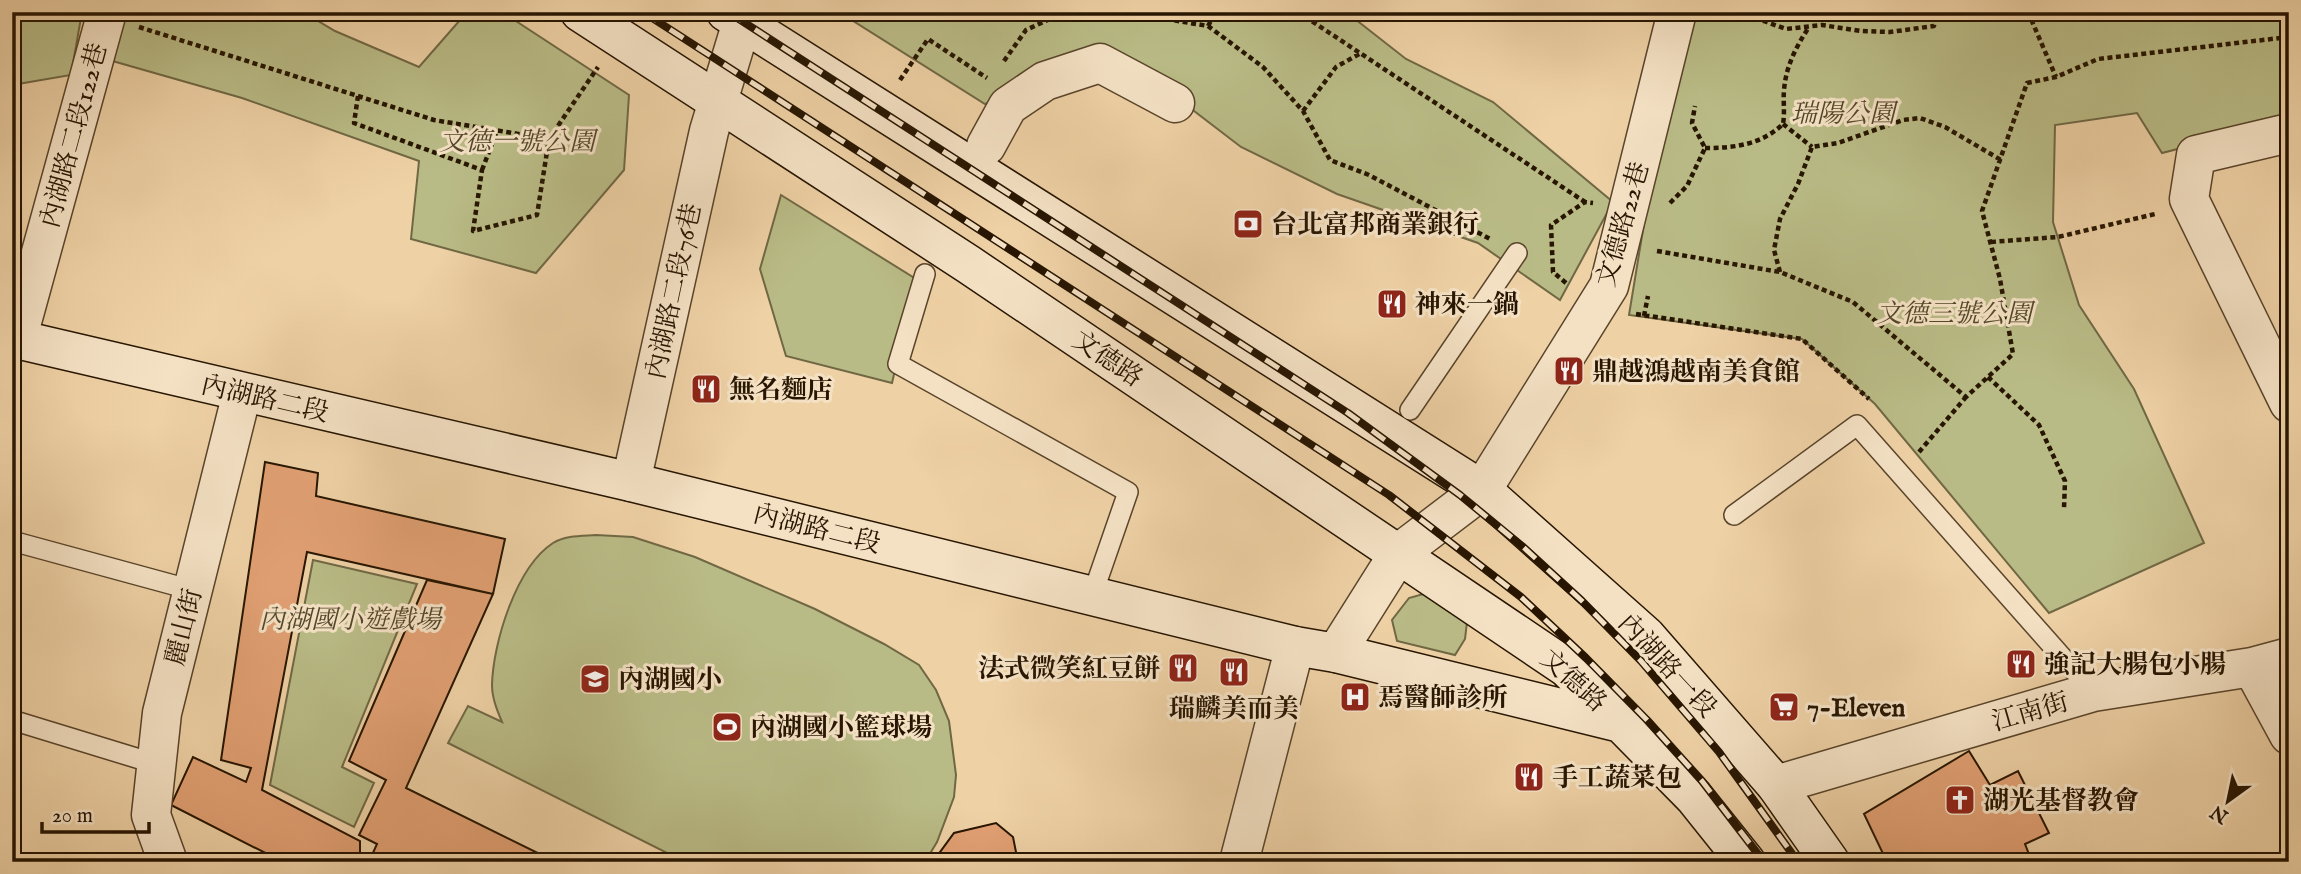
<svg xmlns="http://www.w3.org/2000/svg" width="2301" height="874" viewBox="0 0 2301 874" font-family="'IM FELL English','Noto Serif TC',serif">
  <rect width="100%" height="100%" fill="#eed1a5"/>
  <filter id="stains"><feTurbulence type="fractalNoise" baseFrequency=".00286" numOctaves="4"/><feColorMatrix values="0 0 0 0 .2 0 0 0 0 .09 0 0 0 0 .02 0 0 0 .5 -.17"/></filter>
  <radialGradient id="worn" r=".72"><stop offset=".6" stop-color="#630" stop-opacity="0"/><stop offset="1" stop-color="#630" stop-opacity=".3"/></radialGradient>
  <path fill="#b9bb86" stroke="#706844" stroke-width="2" d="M12,12H82L71,75L12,85Z
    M122,12H303L335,31L419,67L467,12H502L629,95L624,170L536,273L411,239L419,161L242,98L109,60Z
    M857,12H1346L1406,59L1493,102L1613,202L1560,300L1478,243L1337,194L1241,147L1177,98L1054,65L985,104L847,17Z
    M1693,12H2289V120L2162,153L2137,113L2055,125L2053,222L2079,305L2134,389L2204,543L2049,613L1875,404L1802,339L1629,315L1653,169Z
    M781,195L916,279L892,383L786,356L760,269Z
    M596,535L633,537L695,557L815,609L884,644L919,665L936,690L949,721L956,775L954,797L937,842L925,862H685L448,743L468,706L502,722C497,710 492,698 492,685C493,643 516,567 553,543C566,535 582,536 596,535Z
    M313,560L417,584L342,767L374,783L354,827L270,785Z
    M1423,594L1467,622L1465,639L1455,655L1397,641L1392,620L1409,598Z"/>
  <path fill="#e1a073" stroke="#271501" stroke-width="2" d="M265,462L318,473L316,496L505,539L493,594L307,552L262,790L360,841V856L370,862H283L171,805L193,757L246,782L251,768L221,760Z
    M427,580L493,594L406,788L556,862H413L396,854L392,862H385L372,855L377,844L359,835L386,780L349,761Z
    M1969,751L1990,785L2018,771L2049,833L2025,844L2032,862H1887L1864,814Z
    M996,823L1013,837L1018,862H936L935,859L954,833Z
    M396,854L413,862H392Z"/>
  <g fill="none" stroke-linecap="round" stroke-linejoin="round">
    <g stroke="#59442a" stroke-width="22">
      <path id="lane" d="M925,274L898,364L1128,492L1092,596
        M1410,410L1517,253
        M1734,515L1857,425L2093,692
        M12,541L192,590
        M12,720L156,764"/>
    </g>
    <g stroke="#59442a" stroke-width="41">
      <path id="street" d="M2289,133L2196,155L2189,199L2289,403
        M986,146L1008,106L1045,81L1100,63L1175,103
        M17,340L107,12
        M631,482L709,131L745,12
        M1336,653L1399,553L1482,490L1609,286L1677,12
        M2252,667L2289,735
        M1776,785L2093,692L2252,667L2289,657
        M168,862L151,815L162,713L242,393
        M1239,862L1295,646"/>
    </g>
    <g stroke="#271501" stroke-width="41">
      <path id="secondary" d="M580,12L968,264L1567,668L1694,797L1746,862
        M726,12L1482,490L1646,636L1776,785L1830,862
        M12,338L631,482L1295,646L1336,653L1621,723"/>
    </g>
    <path stroke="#271501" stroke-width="4.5" stroke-dasharray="5 3.5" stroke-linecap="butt" d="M1124,12L1208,26L1263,67L1303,111L1330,160L1369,175L1492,240
      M1298,12L1585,202
      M1739,12L1786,29L1822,25L1861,31L1890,32L1934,26L1936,12
      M2028,12L2056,77
      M1208,26L1216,12
      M139,27L434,120L549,139L598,67
      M1004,61L1026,30L1065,12
      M900,80L928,39L987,78
      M358,96L354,123L482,170L473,231L537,215L549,139
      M1303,111L1336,67L1361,53
      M1783,124L1812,147
      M1705,148C1734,148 1761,145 1783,124C1785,112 1783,101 1784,90C1786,66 1796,47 1809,27
      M482,170L497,131
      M1670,203L1687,186L1705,148L1692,123L1695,106
      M1991,242L2058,237L2155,214
      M1657,251L1780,272L1853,302L1966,397L2013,354L2000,279L1982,211L2027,83L2056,77L2098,59L2289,37
      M1780,272L1774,250L1780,219L1798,184L1812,147L1838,143L1903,120L1920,118L1945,127L2001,160
      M1566,283L1553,272L1551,225L1585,202L1593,203
      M1636,314L1802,339L1869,399
      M1644,316L1648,296
      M1988,377L2039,425L2065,481L2064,508
      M1919,452L1966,397"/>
    <use href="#lane" stroke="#f4e1c4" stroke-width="19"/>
    <use href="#street" stroke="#f4e1c4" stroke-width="38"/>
    <use href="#secondary" stroke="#f4e1c4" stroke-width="38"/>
    <g stroke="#271501" stroke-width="8">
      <path id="rail" d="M643,12L1389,495L1521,597L1586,658L1647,720L1702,781L1764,862
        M728,12L1348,413L1460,495L1522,546L1582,601L1641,661L1719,752L1798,862"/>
    </g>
    <use href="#rail" stroke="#f4e1c4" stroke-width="5" stroke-dasharray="16" stroke-linecap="butt"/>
  </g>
  <defs>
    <g id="bank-square" transform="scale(1.575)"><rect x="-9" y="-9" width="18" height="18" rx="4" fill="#8f2418" stroke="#f4e1c4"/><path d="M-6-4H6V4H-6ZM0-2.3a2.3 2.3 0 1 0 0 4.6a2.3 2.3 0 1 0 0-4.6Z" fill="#fff"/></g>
    <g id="restaurant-square" transform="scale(1.575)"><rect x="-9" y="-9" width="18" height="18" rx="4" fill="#8f2418" stroke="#f4e1c4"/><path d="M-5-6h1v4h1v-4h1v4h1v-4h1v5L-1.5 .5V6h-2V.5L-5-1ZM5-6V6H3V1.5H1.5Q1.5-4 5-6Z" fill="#fff"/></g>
    <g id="school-square" transform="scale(1.575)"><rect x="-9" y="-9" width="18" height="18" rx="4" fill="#8f2418" stroke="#f4e1c4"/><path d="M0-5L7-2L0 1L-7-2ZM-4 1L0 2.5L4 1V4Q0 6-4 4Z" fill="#fff"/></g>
    <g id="hospital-square" transform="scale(1.575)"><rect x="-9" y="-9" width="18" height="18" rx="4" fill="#8f2418" stroke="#f4e1c4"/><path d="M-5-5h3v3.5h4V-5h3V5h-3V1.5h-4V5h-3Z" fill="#fff"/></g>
    <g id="supermarket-square" transform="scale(1.575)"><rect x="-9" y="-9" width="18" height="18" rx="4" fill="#8f2418" stroke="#f4e1c4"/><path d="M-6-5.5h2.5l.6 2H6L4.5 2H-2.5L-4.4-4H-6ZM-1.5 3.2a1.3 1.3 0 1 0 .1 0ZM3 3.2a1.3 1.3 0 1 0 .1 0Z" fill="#fff"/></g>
    <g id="stadium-square" transform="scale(1.575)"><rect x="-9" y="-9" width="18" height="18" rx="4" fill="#8f2418" stroke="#f4e1c4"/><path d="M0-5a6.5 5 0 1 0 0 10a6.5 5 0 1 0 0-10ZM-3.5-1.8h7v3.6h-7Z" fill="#fff"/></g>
    <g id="church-square" transform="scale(1.575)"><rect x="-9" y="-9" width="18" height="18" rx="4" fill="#8f2418" stroke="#f4e1c4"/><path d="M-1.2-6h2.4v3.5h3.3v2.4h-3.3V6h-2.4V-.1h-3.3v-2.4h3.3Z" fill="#fff"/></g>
  </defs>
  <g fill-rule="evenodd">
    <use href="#bank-square" x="1248" y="224"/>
    <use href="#restaurant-square" x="1392" y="304"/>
    <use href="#restaurant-square" x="1569" y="371"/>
    <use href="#restaurant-square" x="706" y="389"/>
    <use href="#restaurant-square" x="2021" y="664"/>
    <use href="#restaurant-square" x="1183" y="668"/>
    <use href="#restaurant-square" x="1234" y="672"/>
    <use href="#school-square" x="595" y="679"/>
    <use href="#hospital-square" x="1355" y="697"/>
    <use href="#supermarket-square" x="1784" y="707"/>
    <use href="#stadium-square" x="727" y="727"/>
    <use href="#restaurant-square" x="1529" y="777"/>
    <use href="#church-square" x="1960" y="800"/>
  </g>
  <g text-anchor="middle" stroke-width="6" stroke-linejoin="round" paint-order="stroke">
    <g font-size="26" font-style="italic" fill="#534729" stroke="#f4e1c4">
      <text x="1843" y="122">瑞陽公園</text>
      <text x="517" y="150">文德一號公園</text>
      <text x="1954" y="322">文德三號公園</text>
      <text x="350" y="628">內湖國小遊戲場</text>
    </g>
    <g font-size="26" fill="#271501" stroke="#f4e1c4">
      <text transform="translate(73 135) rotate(-75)" y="9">內湖路二段122巷</text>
      <text transform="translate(1622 224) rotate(-74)" y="9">文德路22巷</text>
      <text transform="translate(673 291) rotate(-78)" y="9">內湖路二段76巷</text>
      <text transform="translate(1108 358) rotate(34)" y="9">文德路</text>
      <text transform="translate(265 398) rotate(13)" y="9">內湖路二段</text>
      <text transform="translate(817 528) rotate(14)" y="9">內湖路二段</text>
      <text transform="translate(183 627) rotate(-76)" y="9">麗山街</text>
      <text transform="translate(1668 665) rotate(47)" y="9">內湖路一段</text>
      <text transform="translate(1574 680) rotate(42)" y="9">文德路</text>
      <text transform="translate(2030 711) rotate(-16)" y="9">江南街</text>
    </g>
    <g font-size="26" font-weight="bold" fill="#271501" stroke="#f4e1c4" text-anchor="start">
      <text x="1271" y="233">台北富邦商業銀行</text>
      <text x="1415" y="313">神來一鍋</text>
      <text x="1592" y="380">鼎越鴻越南美食館</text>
      <text x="729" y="398">無名麵店</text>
      <text x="2044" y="673">強記大腸包小腸</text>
      <text x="1160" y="677" text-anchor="end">法式微笑紅豆餅</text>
      <text x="618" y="688">內湖國小</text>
      <text x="1378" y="706">焉醫師診所</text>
      <text x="1807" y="716">7-Eleven</text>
      <text x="1234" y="717" text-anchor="middle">瑞麟美而美</text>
      <text x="750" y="736">內湖國小籃球場</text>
      <text x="1552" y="786">手工蔬菜包</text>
      <text x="1983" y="809">湖光基督教會</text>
    </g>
  </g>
  <rect width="2301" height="874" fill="none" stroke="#eed1a5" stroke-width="42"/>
  <rect x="14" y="14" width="2273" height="846" fill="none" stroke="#271501" stroke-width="3.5"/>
  <rect x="21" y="21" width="2259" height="832" fill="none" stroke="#271501" stroke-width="2"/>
  <g transform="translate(2228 801) rotate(213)" stroke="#f4e1c4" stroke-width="5" paint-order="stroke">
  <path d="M0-5L12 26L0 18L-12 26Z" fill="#271501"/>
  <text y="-10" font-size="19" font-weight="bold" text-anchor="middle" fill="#271501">N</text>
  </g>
  <path d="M42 822v10h107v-10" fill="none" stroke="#271501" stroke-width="3.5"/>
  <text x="52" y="822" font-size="21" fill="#271501" stroke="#f4e1c4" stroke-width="5" paint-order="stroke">20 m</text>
  <rect width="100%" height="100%" filter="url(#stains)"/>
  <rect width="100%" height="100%" fill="url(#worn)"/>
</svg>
